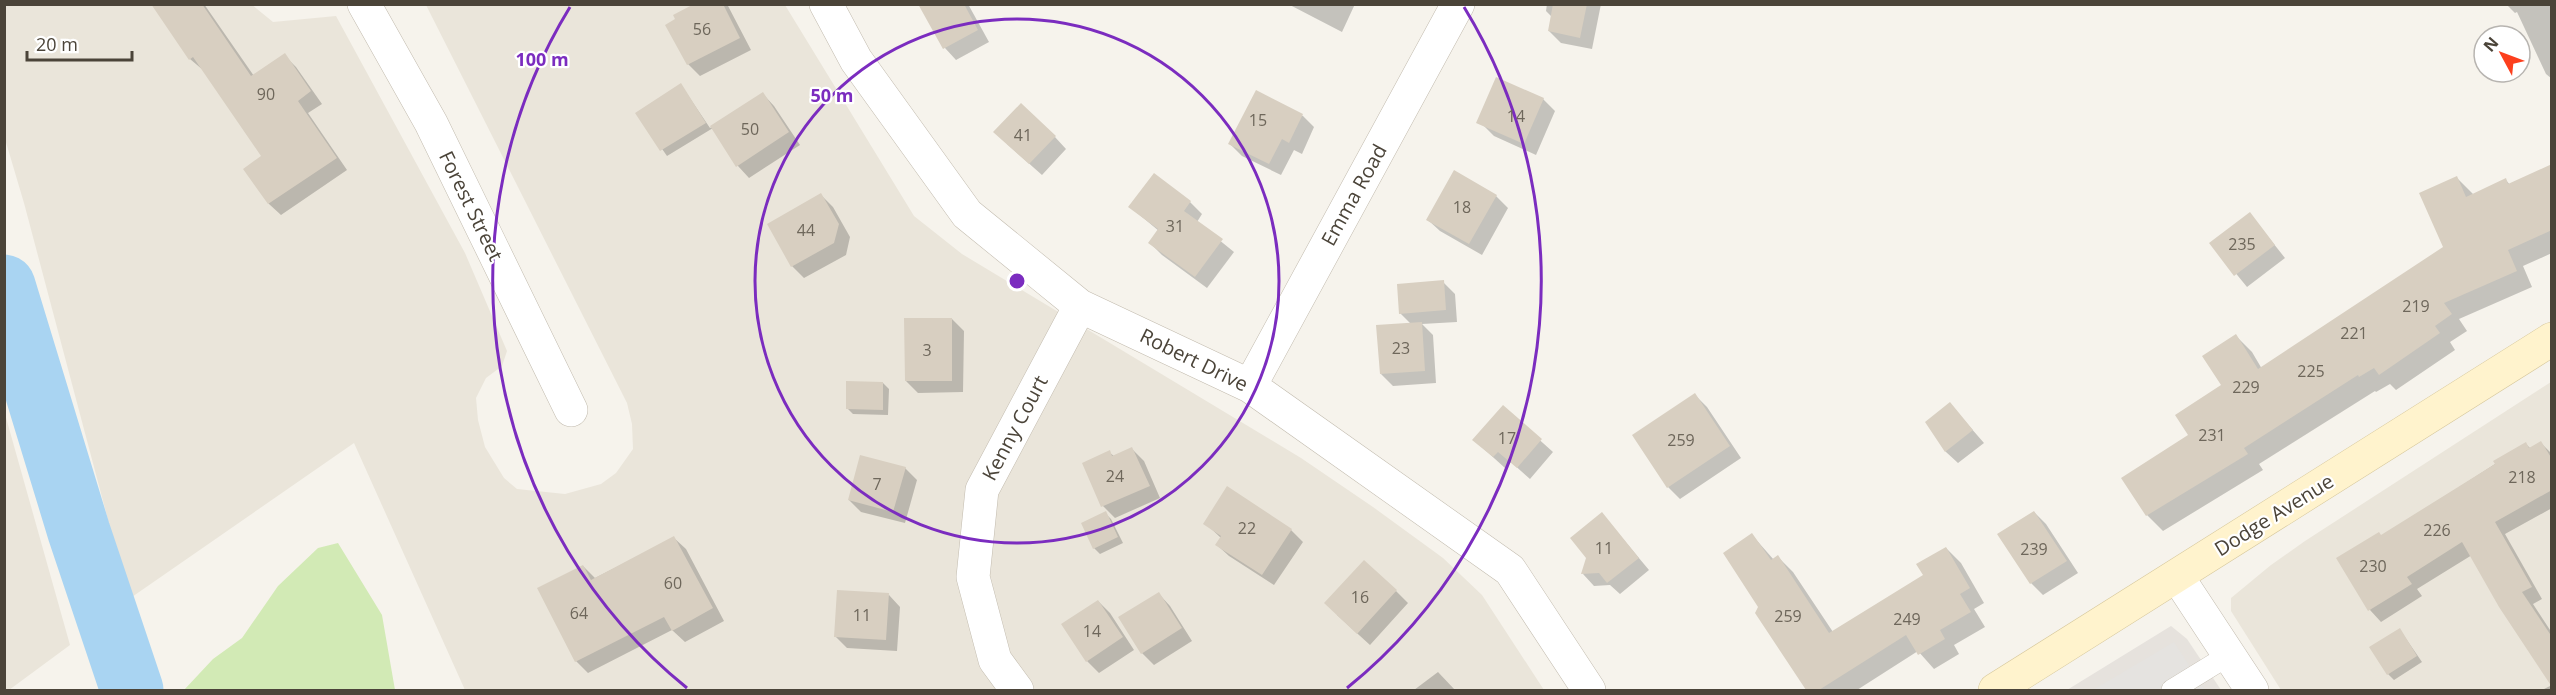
<svg xmlns="http://www.w3.org/2000/svg" width="2556" height="695" viewBox="0 0 2556 695" font-family="'Open Sans',sans-serif">
  <rect width="100%" height="100%" fill="#f6f3ec"/>
  <path fill="#eae5da" d="M251,4L273,22L336,16L465,253L507,351L502,366L486,378L476,398L478,420L485,447L504,478L517,489L565,494L601,484L616,473L633,449L632,424L627,403L426,5H785L914,216L962,254L1301,458L1373,507L1443,558L1482,595L1544,690H465L354,443L129,599L24,203L5,139L4,5Z
    M2551,382V690H2281L2231,611V598L2271,565L2305,541Z
    M5,414L70,645L9,690H4Z"/>
  <path fill="#e6e2dd" d="M2171,626L2187,639L2221,690H2067Z"/>
  <path fill="#d2eab5" d="M338,543L382,615L395,690H184L213,659L242,638L278,586L318,548Z"/>
  <path fill="#e5e3e0" d="M2174,642L2205,690H2093Z"/>
  <path fill="#0003" d="M152,4H204L254,76L284,55L296,67L322,104L308,113L347,170L281,215L269,204L245,169L264,157L203,70L190,59Z
    M698,4H727L751,50L700,76L688,64Z
    M920,4H968L989,42L956,60L945,48Z
    M1288,4H1355L1342,32Z
    M1547,4H1601L1592,49L1561,43L1549,31L1552,17L1546,11Z
    M2506,4H2552V79L2546,74L2517,12L2515,13Z
    M681,85L710,128L763,94L774,106L800,145L749,178L738,166L713,128L667,156L637,113Z
    M1256,92L1303,116L1314,127L1302,154L1294,150L1281,175L1242,156L1230,144Z
    M1543,99L1555,111L1536,155L1494,136L1482,124Z
    M1055,137L1066,149L1042,175L1007,144Z
    M2552,166V253L2523,266L2532,287L2459,319L2467,331L2450,342L2455,350L2396,390L2390,384L2376,392L2375,391L2259,464L2263,470L2163,531L2147,515L2190,436L2223,386L2236,336L2252,352L2262,369L2445,248L2457,178L2474,195L2506,180L2510,185Z
    M821,195L833,207L850,237L846,255L804,278L792,266Z
    M1496,196L1508,208L1482,255L1440,231L1428,220Z
    M1190,202L1202,214L1197,222L1234,252L1207,288L1162,255L1150,243L1159,231L1130,207Z
    M2250,214L2285,258L2247,287L2211,243Z
    M1443,282L1455,294L1457,322L1422,324L1433,335L1436,383L1393,386L1381,374L1411,324L1400,313Z
    M952,319L964,331L963,392L918,393L906,381Z
    M883,383L889,389L888,415L853,414L847,408Z
    M1695,395L1707,407L1741,458L1680,499L1668,487Z
    M1950,404L1984,443L1958,463L1946,452L1927,422Z
    M1503,407L1553,452L1530,479L1511,462L1505,468L1474,440Z
    M2541,443L2552,454V508L2505,534L2542,599L2533,604L2552,633V684L2472,555L2417,589L2422,596L2381,622L2370,610L2382,537L2526,444L2531,449Z
    M1132,449L1144,461L1160,498L1115,518L1103,506L1084,463L1109,452L1115,457Z
    M905,468L917,480L905,523L861,512L849,500Z
    M2034,512L2046,524L2078,573L2043,595L2031,583Z
    M1105,513L1111,519L1123,543L1100,554L1094,548Z
    M1602,514L1649,570L1620,594L1610,585L1594,586L1583,574Z
    M1205,523L1291,530L1303,542L1274,585L1229,556L1217,545L1221,538Z
    M1752,535L1774,560L1778,557L1793,572L1833,632L1925,575L1946,548L1961,563L1984,603L1974,609L1985,627L1954,645L1959,654L1934,669L1918,651L1857,690H1808L1757,613L1760,607Z
    M674,538L686,549L724,621L685,642L672,630L588,673L576,661L583,566L595,578Z
    M1396,591L1408,603L1370,645L1337,615Z
    M1159,594L1170,606L1192,641L1154,665L1142,653Z
    M889,595L900,607L897,651L847,648L835,636Z
    M1098,601L1110,613L1134,650L1099,673L1087,661Z
    M2400,630L2422,662L2394,680L2388,674Z
    M1438,672L1455,690H1414Z
    M2552,685V690H2542Z"/>
  <g fill="none" stroke-linecap="round" stroke-linejoin="round">
    <path stroke="#a9d4f2" stroke-width="63" d="M4,286L79,532L132,690"/>
  </g>
  <path fill="#d8cfc1" d="M151,4H202L251,76L285,53L311,91L298,101L337,158L268,204L243,169L261,156L193,57L189,60Z
    M694,4H723L740,38L687,65L665,25L675,19L673,15Z
    M918,4H964L978,30L943,49Z
    M1553,4H1587L1580,38L1548,31Z
    M1496,77L1544,98L1524,144L1476,123Z
    M681,83L706,123L660,151L635,113Z
    M1256,90L1303,114L1289,143L1282,139L1269,164L1228,144Z
    M763,92L789,132L736,167L710,126Z
    M1021,103L1056,136L1029,164L993,132Z
    M2552,164V230L2508,250L2517,271L2444,303L2452,314L2435,326L2440,333L2379,375L2374,368L2359,377L2358,375L2244,448L2248,454L2146,516L2121,478L2188,435L2175,415L2221,385L2202,356L2236,334L2258,369L2443,247L2419,193L2457,176L2466,197L2506,178L2508,184Z
    M1454,170L1497,195L1469,244L1426,220Z
    M1154,173L1191,201L1184,211L1223,239L1195,277L1148,243L1158,229L1128,207Z
    M821,193L839,224L834,243L791,267L767,224Z
    M2250,212L2275,245L2234,276L2209,243Z
    M1444,280L1446,310L1399,314L1397,284Z
    M904,318H952V381H905Z
    M1422,322L1425,371L1380,374L1376,325Z
    M846,381L883,382V410L846,409Z
    M1695,393L1730,446L1667,488L1632,435Z
    M1950,402L1973,430L1945,452L1925,422Z
    M1503,405L1542,439L1517,468L1498,452L1493,457L1472,440Z
    M2541,441L2552,459V490L2495,522L2532,587L2522,592L2552,637V687L2499,607L2462,542L2407,577L2412,584L2368,611L2336,558L2379,532L2381,535L2495,464L2493,461L2526,442L2529,448Z
    M1132,447L1150,486L1101,507L1082,463L1110,450L1112,456Z
    M860,455L906,467L893,512L848,500Z
    M1227,486L1292,529L1262,575L1215,545L1221,536L1203,524Z
    M1106,511L1118,537L1093,549L1081,523Z
    M2034,511L2067,561L2030,584L1997,534Z
    M1602,512L1639,558L1607,583L1599,573L1581,574L1586,558L1570,538Z
    M1752,533L1771,560L1778,555L1829,633L1923,575L1916,564L1946,547L1970,588L1960,594L1971,612L1940,630L1945,639L1918,655L1906,635L1819,690H1806L1755,613L1758,607L1723,553Z
    M674,536L713,608L672,631L664,617L575,662L537,588L583,565L591,580Z
    M1364,560L1397,590L1357,634L1324,603Z
    M837,590L889,593L886,640L834,637Z
    M1159,592L1182,628L1141,654L1118,617Z
    M1098,600L1123,637L1086,662L1061,624Z
    M2400,628L2417,656L2387,675L2369,647Z"/>
  <g fill="none" stroke-linecap="round" stroke-linejoin="round">
    <g stroke="#c2bbae" stroke-width="22">
      <path id="lane" d="M2172,690L2229,655"/>
    </g>
    <g stroke="#c2bbae" stroke-width="34">
      <path id="street" d="M364,4L431,123L571,410
        M826,4L856,60L967,214L1080,306L1250,386L1510,570L1589,690
        M1250,386L1458,4
        M2177,576L2252,690
        M1017,690L995,660L973,577L982,490L1080,306"/>
    </g>
    <g stroke="#d6c79b" stroke-width="34">
      <path id="secondary" d="M1995,690L2552,339"/>
    </g>
    <use href="#lane" stroke="#fff" stroke-width="21"/>
    <use href="#street" stroke="#fff" stroke-width="33"/>
    <use href="#secondary" stroke="#fff3cd" stroke-width="33"/>
  </g>
  <g fill="none" stroke="#7b2cbf" stroke-width="3">
    <circle cx="1017" cy="281" r="262"/>
    <path d="M687 688A524 524 0 0 1 570 7M1464 7A524 524 0 0 1 1347 688"/>
  </g>
  <g text-anchor="middle" stroke-width="4.5" stroke-linejoin="round" paint-order="stroke">
    <g font-size="16" fill="#6e675b">
      <text x="702" y="35">56</text>
      <text x="266" y="100">90</text>
      <text x="1516" y="122">14</text>
      <text x="1258" y="126">15</text>
      <text x="750" y="135">50</text>
      <text x="1023" y="141">41</text>
      <text x="1462" y="213">18</text>
      <text x="1175" y="232">31</text>
      <text x="806" y="236">44</text>
      <text x="2242" y="250">235</text>
      <text x="2416" y="312">219</text>
      <text x="2354" y="339">221</text>
      <text x="1401" y="354">23</text>
      <text x="927" y="356">3</text>
      <text x="2311" y="377">225</text>
      <text x="2246" y="393">229</text>
      <text x="2212" y="441">231</text>
      <text x="1507" y="444">17</text>
      <text x="1681" y="446">259</text>
      <text x="1115" y="482">24</text>
      <text x="2522" y="483">218</text>
      <text x="877" y="490">7</text>
      <text x="1247" y="534">22</text>
      <text x="2437" y="536">226</text>
      <text x="1604" y="554">11</text>
      <text x="2034" y="555">239</text>
      <text x="2373" y="572">230</text>
      <text x="673" y="589">60</text>
      <text x="1360" y="603">16</text>
      <text x="579" y="619">64</text>
      <text x="862" y="621">11</text>
      <text x="1788" y="622">259</text>
      <text x="1907" y="625">249</text>
      <text x="1092" y="637">14</text>
    </g>
    <g font-size="20" fill="#4b4439" stroke="#fff">
      <text transform="translate(1354 195) rotate(-61)" y="7">Emma Road</text>
      <text transform="translate(471 206) rotate(64)" y="7">Forest Street</text>
      <text transform="translate(1194 360) rotate(26)" y="7">Robert Drive</text>
      <text transform="translate(1015 428) rotate(-62)" y="7">Kenny Court</text>
      <text transform="translate(2274 515) rotate(-32)" y="7">Dodge Avenue</text>
    </g>
  </g>
  <circle cx="1017" cy="281" r="9" fill="#7b2cbf" stroke="#fff" stroke-width="3"/>
  <g font-size="18" text-anchor="middle" font-weight="bold" fill="#7b2cbf" stroke="#fff" stroke-width="4.5" stroke-linejoin="round" paint-order="stroke">
    <text x="542" y="66">100 m</text>
    <text x="832" y="102">50 m</text>
  </g>
  <rect width="2556" height="695" fill="none" stroke="#4b4439" stroke-width="12"/>
  <g transform="translate(2502 54) rotate(311)"><circle r="28" fill="#ffffff" stroke="#b7b4b0" stroke-width="1.5"/>
  <path d="M0-4.5L10 22L0 15L-10 22Z" fill="#fc3f1d"/>
  <text y="-9" font-size="16" font-weight="bold" text-anchor="middle" fill="#4b4439">N</text>
  </g>
  <path d="M27 51v9h105v-9" fill="none" stroke="#4b4439" stroke-width="3"/>
  <text x="36" y="51" font-size="18" fill="#4b4439" stroke="#ffffff" stroke-width="4.5" paint-order="stroke">20 m</text>
</svg>
